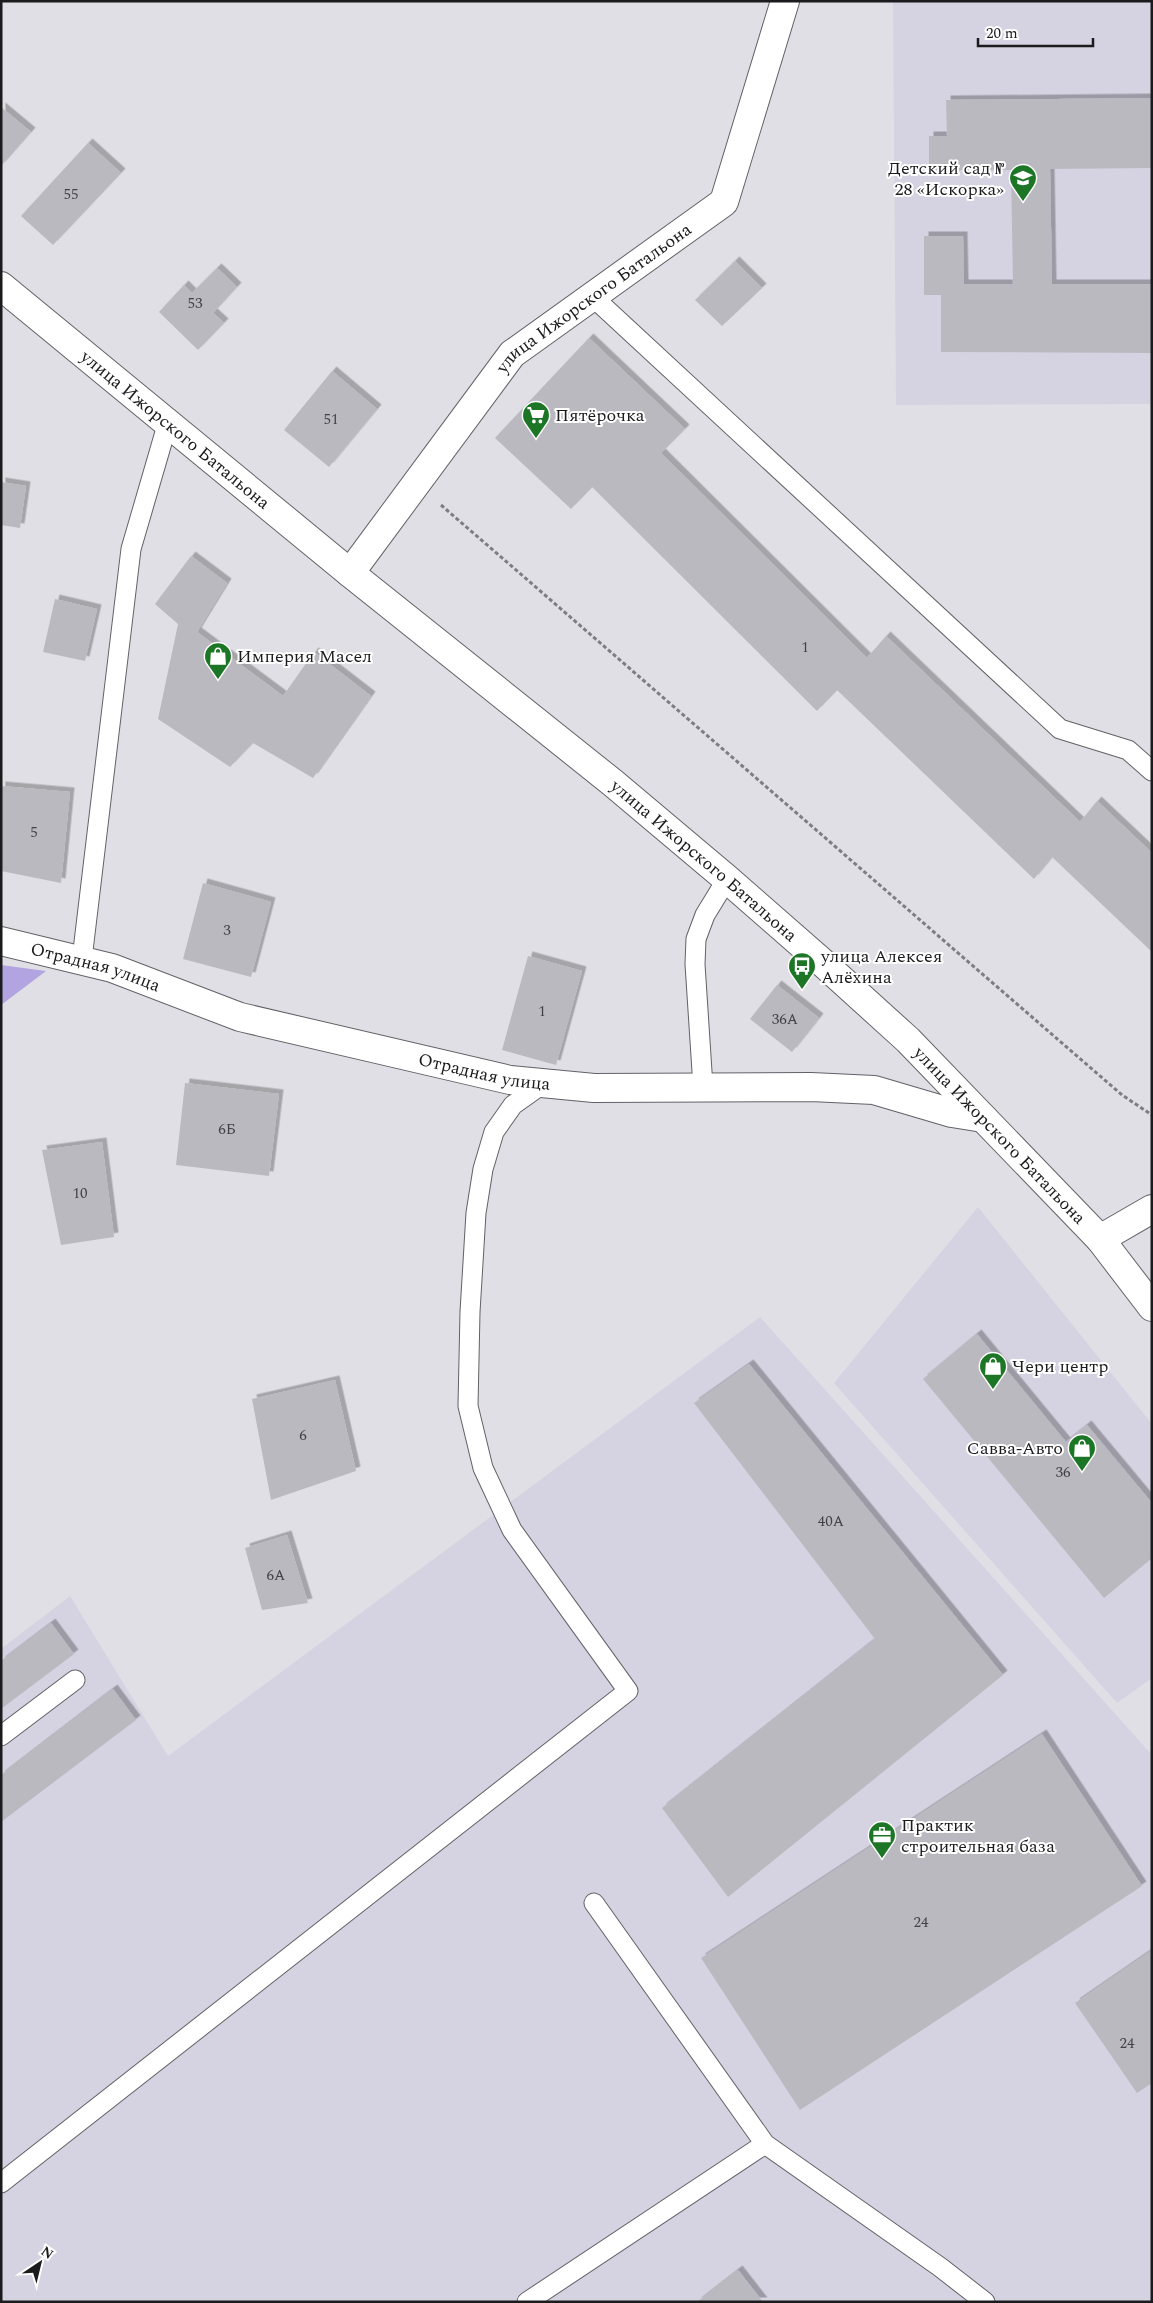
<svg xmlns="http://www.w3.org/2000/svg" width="1153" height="2303" viewBox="0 0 1153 2303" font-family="Spectral,serif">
  <defs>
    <filter id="shadow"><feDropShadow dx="4.5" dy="-4.5" stdDeviation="0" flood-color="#0004"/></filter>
  </defs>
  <rect width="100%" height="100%" fill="#e0dfe6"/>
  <path fill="#d5d3e1" d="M893,1H1152V404L896,405Z
    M978,1207L1152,1424V1678L1117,1703L834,1383Z
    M760,1317L1152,1755V2302H1V1649L70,1596L168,1756Z"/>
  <path fill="#b2a4e1" d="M1,965L46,971L1,1005Z"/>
  <path fill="#bbb9c0" filter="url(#shadow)" d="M1152,98V168L1050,169L1052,284H1152V353L941,352V295H924V236H963L964,284H1013L1011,170H929V136H947L946,100Z
    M1,107L31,132L1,166Z
    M88,143L121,173L53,245L21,216Z
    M735,261L762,288L722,326L695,300Z
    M217,268L237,287L213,313L224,323L198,350L159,312L184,285L192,293Z
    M589,338L685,429L661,453L867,658L886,636L1080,822L1097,801L1152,853V952L1052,857L1034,879L837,690L817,711L592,487L571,509L495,438Z
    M332,371L377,409L329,467L284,430Z
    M1,482L26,486L20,528L1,525Z
    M191,556L227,583L197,632L283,696L314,652L371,696L313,778L253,743L230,767L158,719L178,624L155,604Z
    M55,599L97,609L85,661L43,652Z
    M1,786L70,792L61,883L1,871Z
    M203,883L271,902L251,977L183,959Z
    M528,956L582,971L556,1065L502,1050Z
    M777,985L819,1018L792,1052L750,1019Z
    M185,1083L279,1094L269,1176L176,1165Z
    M102,1142L114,1237L61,1245L42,1150Z
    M977,1334L1066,1442L1087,1425L1152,1503V1558L1104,1598L923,1379Z
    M749,1364L1003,1675L728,1897L662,1808L875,1639L694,1403Z
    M335,1380L356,1471L271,1500L252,1399Z
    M287,1535L308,1603L262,1610L245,1548Z
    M51,1623L74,1654L1,1709V1661Z
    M113,1689L136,1720L1,1822V1775Z
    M1042,1734L1142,1886L800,2110L701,1958Z
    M1152,1950V2083L1137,2093L1075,2003Z
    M738,2270L763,2302H697Z"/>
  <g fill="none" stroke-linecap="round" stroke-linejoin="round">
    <g stroke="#636167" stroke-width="21">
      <path id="lane" d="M593,297L1060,729L1128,750L1152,771
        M82,959L131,549L168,422
        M703,1087L695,964L696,939L705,915L727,879
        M1,1736L75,1680
        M594,1903L765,2144
        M1,2183L628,1691L512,1530L483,1468L468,1406L470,1312L476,1213L483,1169L494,1132L513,1105L544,1083
        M527,2302L765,2144L940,2267L985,2302"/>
    </g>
    <g stroke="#636167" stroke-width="30">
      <g id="street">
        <path id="s1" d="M350,573L512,354L724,202L785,1"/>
        <path id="s2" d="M1,941L112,968L240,1017L510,1080L594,1088L811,1087L874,1090L952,1113L983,1118"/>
        <path d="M1100,1239L1152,1209"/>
      </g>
    </g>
    <g stroke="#636167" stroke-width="30">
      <g id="secondary">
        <path id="s3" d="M1,286L350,573L613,783L727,879L823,963L908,1040L1100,1239L1152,1307"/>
      </g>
    </g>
    <path stroke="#7e7d82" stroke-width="3" stroke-dasharray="4 2.5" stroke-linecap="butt" d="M441,505L1122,1095L1152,1115"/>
    <use href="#lane" stroke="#fff" stroke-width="19"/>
    <use href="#street" stroke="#fff" stroke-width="28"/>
    <use href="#secondary" stroke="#fff" stroke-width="28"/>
  </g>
  <defs>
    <g id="school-pin" transform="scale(1.4375)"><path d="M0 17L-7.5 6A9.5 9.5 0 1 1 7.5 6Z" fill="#1c7625" stroke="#fff"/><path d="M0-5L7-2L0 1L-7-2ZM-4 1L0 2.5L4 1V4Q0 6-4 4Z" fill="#fff"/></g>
    <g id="supermarket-pin" transform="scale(1.4375)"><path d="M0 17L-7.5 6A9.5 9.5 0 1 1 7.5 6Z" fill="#1c7625" stroke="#fff"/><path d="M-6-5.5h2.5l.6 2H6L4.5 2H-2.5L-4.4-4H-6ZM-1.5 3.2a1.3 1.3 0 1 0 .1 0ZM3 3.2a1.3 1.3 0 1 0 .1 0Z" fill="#fff"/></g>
    <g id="shop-pin" transform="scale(1.4375)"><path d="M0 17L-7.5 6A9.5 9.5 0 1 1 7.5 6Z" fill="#1c7625" stroke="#fff"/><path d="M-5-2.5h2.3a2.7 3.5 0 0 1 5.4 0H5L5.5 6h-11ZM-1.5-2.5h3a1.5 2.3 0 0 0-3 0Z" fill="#fff"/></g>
    <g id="bus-pin" transform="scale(1.4375)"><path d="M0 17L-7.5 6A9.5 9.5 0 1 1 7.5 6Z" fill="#1c7625" stroke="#fff"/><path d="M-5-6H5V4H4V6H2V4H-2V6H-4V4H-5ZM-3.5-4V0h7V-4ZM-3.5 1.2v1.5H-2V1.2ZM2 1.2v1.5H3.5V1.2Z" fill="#fff"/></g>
    <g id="office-pin" transform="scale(1.4375)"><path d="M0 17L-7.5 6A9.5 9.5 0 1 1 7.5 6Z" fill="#1c7625" stroke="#fff"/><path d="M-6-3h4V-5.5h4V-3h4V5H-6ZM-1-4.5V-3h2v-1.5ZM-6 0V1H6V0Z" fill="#fff"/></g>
  </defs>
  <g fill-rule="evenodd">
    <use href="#school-pin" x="1023" y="178"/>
    <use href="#supermarket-pin" x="536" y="415"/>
    <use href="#shop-pin" x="218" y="656"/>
    <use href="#bus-pin" x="802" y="966"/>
    <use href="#shop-pin" x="993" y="1366"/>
    <use href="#shop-pin" x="1082" y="1448"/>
    <use href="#office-pin" x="882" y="1835"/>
  </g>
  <g text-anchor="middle" stroke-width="4" stroke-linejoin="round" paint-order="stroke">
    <g font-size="15" fill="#434246">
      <text x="71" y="199">55</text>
      <text x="195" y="308">53</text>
      <text x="331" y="424">51</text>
      <text x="805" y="652">1</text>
      <text x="34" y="837">5</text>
      <text x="227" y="935">3</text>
      <text x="542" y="1016">1</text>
      <text x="785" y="1024">36А</text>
      <text x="227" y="1134">6Б</text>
      <text x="80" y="1198">10</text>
      <text x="303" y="1440">6</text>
      <text x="1063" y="1477">36</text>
      <text x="831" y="1526">40А</text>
      <text x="276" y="1580">6А</text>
      <text x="921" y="1927">24</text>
      <text x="1127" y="2048">24</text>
    </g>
    <g font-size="18" fill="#1b1a1d" stroke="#fff" text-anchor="start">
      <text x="1004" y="174" text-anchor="end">Детский сад №<tspan x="1004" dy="21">28 «Искорка»</tspan></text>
      <text x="555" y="421">Пятёрочка</text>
      <text x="237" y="662">Империя Масел</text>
      <text x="821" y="962">улица Алексея<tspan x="821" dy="21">Алёхина</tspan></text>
      <text x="1012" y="1372">Чери центр</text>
      <text x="1063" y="1454" text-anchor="end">Савва-Авто</text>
      <text x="901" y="1831">Практик<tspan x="901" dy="21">строительная база</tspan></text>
    </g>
    <g font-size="18" fill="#1b1a1d" stroke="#fff">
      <text dy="6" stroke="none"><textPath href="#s1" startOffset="371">улица Ижорского Батальона</textPath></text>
      <text dy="6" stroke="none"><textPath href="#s3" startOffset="226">улица Ижорского Батальона</textPath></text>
      <text dy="6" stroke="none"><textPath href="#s3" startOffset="908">улица Ижорского Батальона</textPath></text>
      <text dy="6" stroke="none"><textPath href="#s2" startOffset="98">Отрадная улица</textPath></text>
      <text dy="6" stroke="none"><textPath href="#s2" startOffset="502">Отрадная улица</textPath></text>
      <text dy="6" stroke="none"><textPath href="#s3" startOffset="1312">улица Ижорского Батальона</textPath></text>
    </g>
  </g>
  <rect width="1153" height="2303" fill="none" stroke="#1b1a1d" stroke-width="5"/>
  <g transform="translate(40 2263) rotate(35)" stroke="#ffffff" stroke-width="4" paint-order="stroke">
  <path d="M0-4L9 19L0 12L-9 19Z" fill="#1b1a1d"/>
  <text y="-8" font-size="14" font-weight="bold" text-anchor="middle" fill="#1b1a1d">N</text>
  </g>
  <path d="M978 38v8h115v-8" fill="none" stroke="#1b1a1d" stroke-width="2.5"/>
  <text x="986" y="38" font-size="15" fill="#1b1a1d" stroke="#ffffff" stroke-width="4" paint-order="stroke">20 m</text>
</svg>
